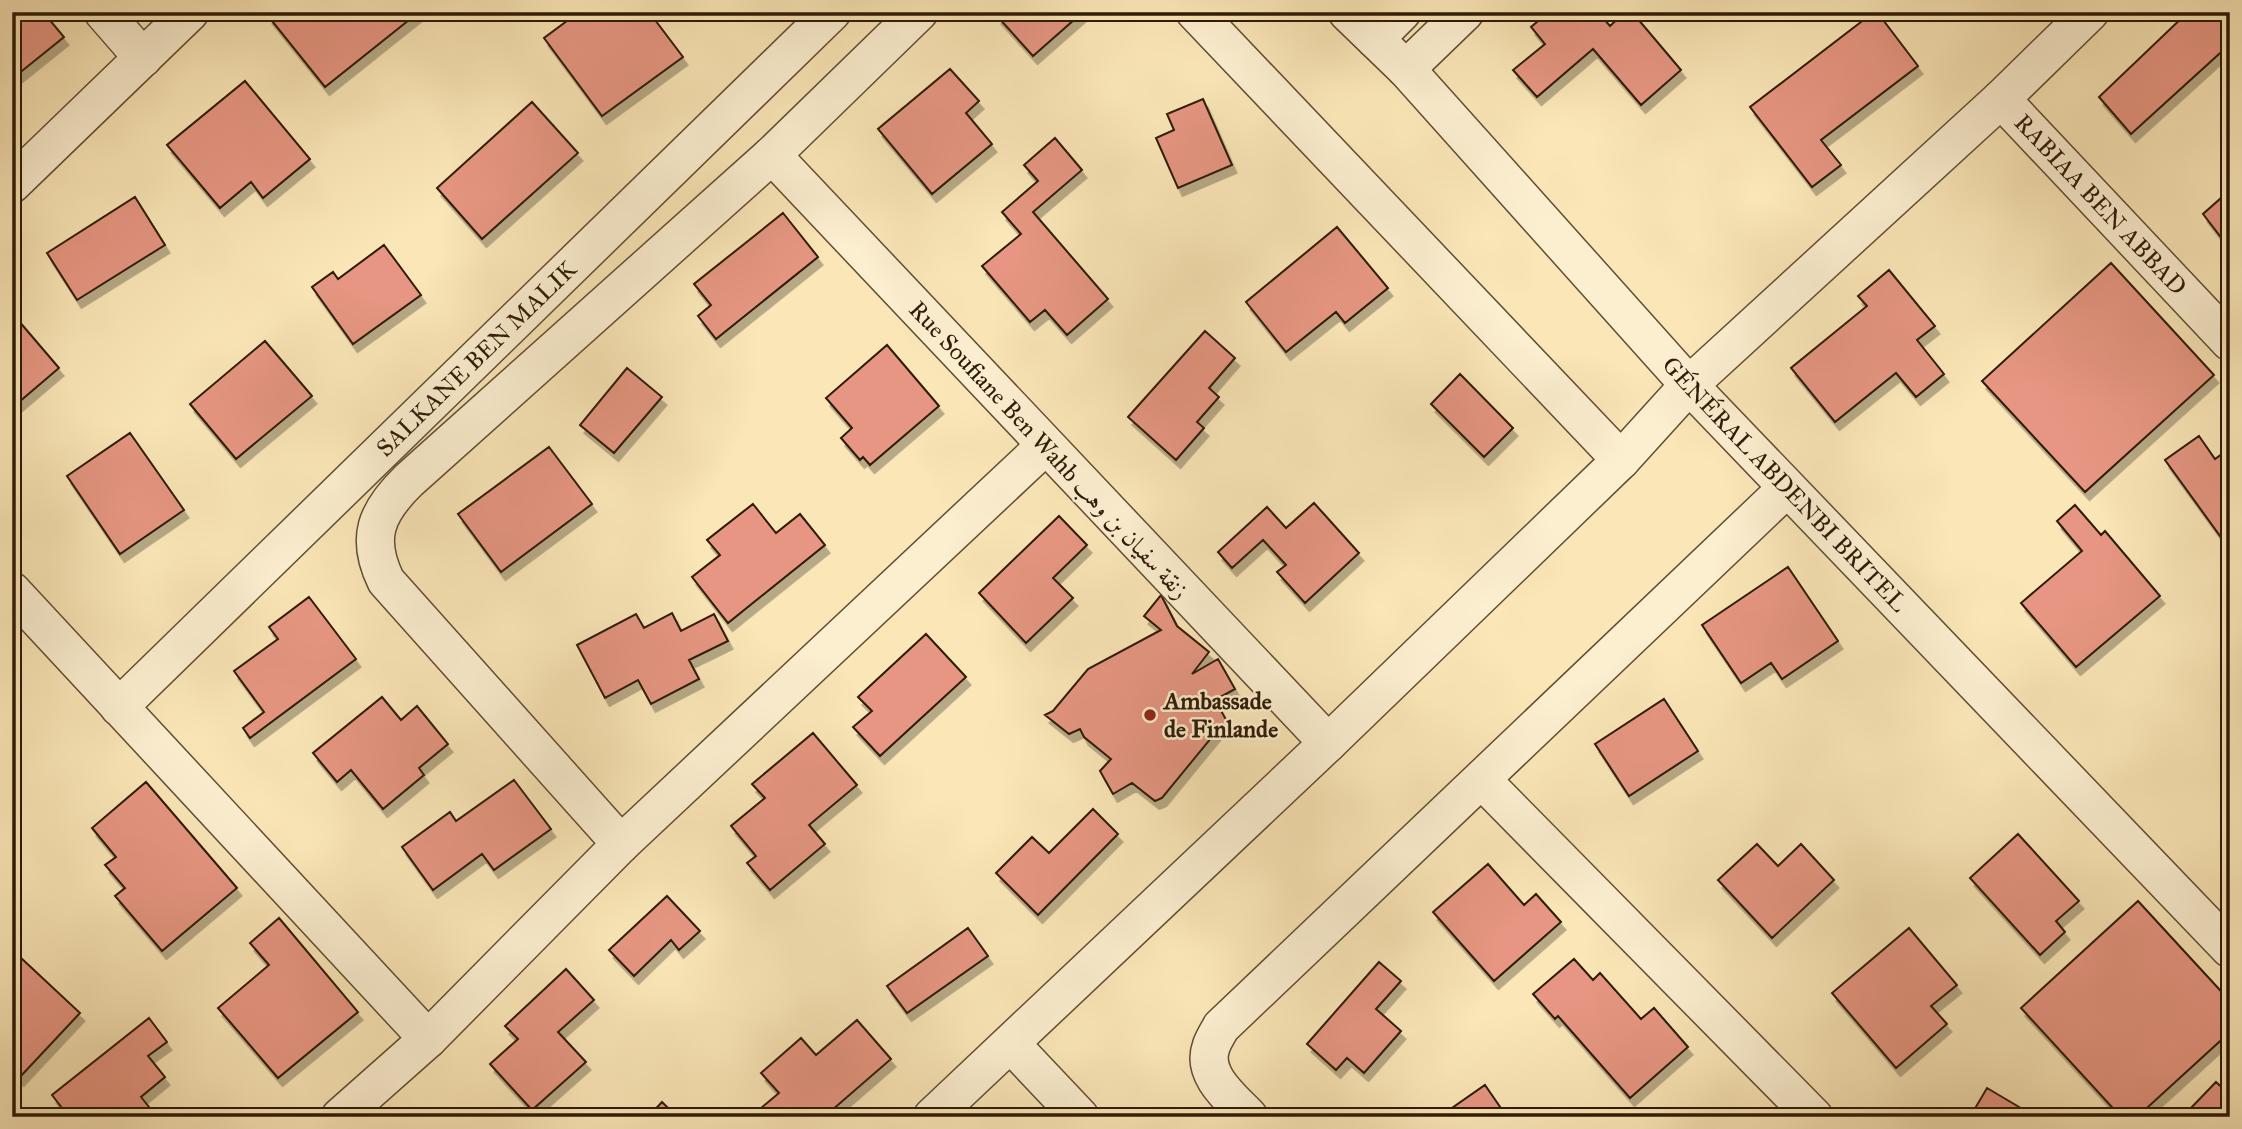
<svg xmlns="http://www.w3.org/2000/svg" width="2242" height="1129" viewBox="0 0 2242 1129" font-family="'IM FELL Great Primer',Amiri,serif">
  <defs>
    <filter id="shadow"><feDropShadow dx="4.5" dy="8" stdDeviation="0" flood-color="#0004"/></filter>
  </defs>
  <rect width="100%" height="100%" fill="#fae6b7"/>
  <filter id="stains"><feTurbulence type="fractalNoise" baseFrequency=".00286" numOctaves="4"/><feColorMatrix values="0 0 0 0 .2 0 0 0 0 .09 0 0 0 0 .02 0 0 0 .5 -.17"/></filter>
  <radialGradient id="worn" r=".72"><stop offset=".6" stop-color="#630" stop-opacity="0"/><stop offset="1" stop-color="#630" stop-opacity=".3"/></radialGradient>
  <path fill="#e69682" stroke="#2e1a07" stroke-width="2" filter="url(#shadow)" d="M12,12H43L64,37L12,79Z
    M273,12H419L325,87L268,16Z
    M579,12H649L683,57L602,116L544,38Z
    M1001,12H1083L1033,56L997,16Z
    M1549,12H1598L1610,26L1625,12H1632L1681,70L1641,105L1593,49L1537,97L1513,70L1545,44L1531,27Z
    M1874,12H1877L1918,66L1821,140L1841,165L1812,187L1750,107Z
    M2188,12H2230V44L2131,134L2099,97Z
    M950,69L979,101L966,113L992,144L932,194L878,129Z
    M245,81L310,159L263,198L251,182L220,208L167,145Z
    M1203,99L1232,165L1178,188L1156,138L1174,130L1167,114Z
    M532,102L578,153L482,239L437,188Z
    M1055,138L1082,170L1033,212L1108,299L1067,335L1045,310L1030,322L982,266L1021,234L1002,212L1038,181L1024,165Z
    M2230,190V249L2203,214Z
    M135,197L165,245L77,300L47,253Z
    M783,213L818,257L716,339L698,316L711,305L694,284Z
    M1337,227L1388,288L1345,323L1336,312L1286,352L1246,302Z
    M384,245L421,295L353,344L312,287L333,272L338,279Z
    M2111,263L2214,375L2085,492L1982,381Z
    M1889,270L1935,326L1917,340L1944,374L1916,397L1896,373L1835,422L1791,368L1867,306L1858,296Z
    M12,313L59,368L12,408Z
    M1205,331L1235,358L1209,388L1219,397L1197,422L1204,428L1176,460L1128,417Z
    M265,341L312,396L236,459L190,404Z
    M887,345L939,406L870,465L863,457L860,460L841,438L852,428L826,398Z
    M627,368L662,397L614,453L580,425Z
    M1460,374L1513,428L1484,457L1431,404Z
    M130,433L184,510L120,554L67,476Z
    M2199,436L2215,459L2230,448L2228,547L2165,460Z
    M549,447L592,504L501,572L458,514Z
    M1314,503L1359,553L1305,603L1277,572L1286,565L1263,540L1232,568L1218,552L1267,507L1286,528Z
    M753,504L776,533L800,514L825,545L728,623L692,577L720,555L707,540Z
    M2075,505L2101,535L2105,531L2160,596L2076,667L2021,603L2082,551L2057,521Z
    M1059,516L1087,545L1053,578L1073,598L1026,643L979,593Z
    M1788,567L1838,641L1782,679L1771,663L1741,683L1702,625Z
    M1161,595L1177,626L1209,652L1192,674L1218,659L1235,689L1215,700L1229,725L1216,732L1162,798L1155,801L1132,783L1113,794L1100,771L1111,759L1084,737L1080,729L1069,734L1045,715L1053,711L1088,669L1161,630L1144,616Z
    M309,597L356,659L250,738L243,728L264,712L234,671L278,639L269,627Z
    M672,613L681,631L714,614L728,641L689,660L699,679L651,704L638,680L605,698L577,645L636,614L644,628Z
    M926,634L966,677L880,756L853,727L872,711L858,697Z
    M382,697L401,720L417,706L448,744L419,768L424,775L383,809L351,770L337,782L313,753Z
    M1664,699L1698,751L1629,796L1595,744Z
    M813,733L857,785L809,825L825,844L770,890L747,863L756,856L731,826L765,798L752,784Z
    M514,780L551,829L494,870L482,854L433,890L402,847L450,812L456,821Z
    M146,782L237,888L162,951L115,896L125,888L105,865L116,857L92,828Z
    M1093,809L1118,834L1038,915L996,873L1032,837L1049,853Z
    M2018,834L2079,901L2056,921L2065,932L2040,955L1970,878Z
    M1757,844L1778,866L1801,844L1834,880L1772,938L1718,880Z
    M1488,864L1524,905L1536,894L1561,922L1494,981L1433,912Z
    M667,896L700,931L679,950L671,940L634,976L609,950Z
    M2138,901L2230,1001V1032L2137,1117H2121L2021,1008Z
    M279,918L358,1012L278,1078L218,1008L269,965L250,943Z
    M968,928L988,956L907,1013L887,986Z
    M1909,928L1957,985L1931,1006L1947,1024L1896,1068L1832,993Z
    M20,957L80,1013L19,1078L12,1072V966Z
    M1574,959L1593,980L1600,973L1641,1019L1654,1008L1688,1047L1630,1098L1558,1016L1555,1019L1533,994Z
    M1379,962L1401,981L1376,1009L1401,1031L1364,1073L1347,1058L1336,1070L1307,1044Z
    M566,969L594,1000L558,1032L586,1062L532,1110L490,1064L518,1039L505,1026Z
    M149,1018L167,1042L148,1056L165,1077L141,1097L157,1117H69L52,1095Z
    M857,1020L891,1059L824,1117H769L761,1108L779,1093L761,1073L801,1038L816,1055Z
    M2216,1082L2230,1095V1117H2194L2188,1111Z
    M1485,1085L1507,1117H1439Z
    M1987,1088L2036,1117H1970Z
    M662,1102L677,1117H648Z"/>
  <g fill="none" stroke-linecap="round" stroke-linejoin="round">
    <g stroke="#614d33" stroke-width="40">
      <g id="street">
        <path d="M103,12L143,58"/>
        <path d="M1195,12L1621,460"/>
        <path id="s1" d="M1347,12L1406,69L1689,385L2230,949"/>
        <path d="M1375,39L1402,12"/>
        <path d="M1406,69L1465,12"/>
        <path id="s2" d="M2001,99L2230,342"/>
        <path d="M772,155L1328,743"/>
        <path d="M12,184L190,12"/>
        <path d="M12,591L428,1039"/>
        <path id="s3" d="M119,707L832,12"/>
        <path d="M1482,780L1814,1117"/>
        <path d="M621,844L386,581C365,538 376,512 409,480L772,155L919,12"/>
        <path d="M1011,1044L1080,1117"/>
        <path d="M340,1117L428,1039L621,844L1045,446"/>
        <path d="M932,1117L1328,743L1621,460L1689,385L2001,99L2090,12"/>
        <path d="M1249,1117C1232,1099 1201,1075 1211,1047C1213,1040 1218,1033 1221,1027L1787,488"/>
      </g>
    </g>
    <use href="#street" stroke="#fcefd0" stroke-width="37"/>
  </g>
  <circle fill="#8f2418" stroke="#fcefd0" stroke-width="2.5" cx="1150" cy="715" r="7"/>
  <g text-anchor="middle" stroke-width="5" stroke-linejoin="round" paint-order="stroke">
    <g font-size="24" fill="#2e1a07" stroke="#fcefd0">
      <text dy="8" stroke="none"><textPath href="#s2" startOffset="145">RABIAA BEN ABBAD</textPath></text>
      <text dy="8" stroke="none"><textPath href="#s3" startOffset="499">SALKANE BEN MALIK</textPath></text>
      <text transform="translate(1049 450) rotate(47)" y="8">Rue Soufiane Ben Wahb زنقة سفيان بن وهب</text>
      <text dy="8" stroke="none"><textPath href="#s1" startOffset="644">GÉNÉRAL ABDENBI BRITEL</textPath></text>
    </g>
    <g font-size="24" font-weight="bold" fill="#2e1a07" stroke="#fcefd0" text-anchor="start">
      <text x="1164" y="709">Ambassade<tspan x="1164" dy="28">de Finlande</tspan></text>
    </g>
  </g>
  <rect width="2242" height="1129" fill="none" stroke="#fae6b7" stroke-width="42"/>
  <rect x="14" y="14" width="2214" height="1101" fill="none" stroke="#2e1a07" stroke-width="3.5"/>
  <rect x="21" y="21" width="2200" height="1087" fill="none" stroke="#2e1a07" stroke-width="2"/>
  <rect width="100%" height="100%" filter="url(#stains)"/>
  <rect width="100%" height="100%" fill="url(#worn)"/>
</svg>
